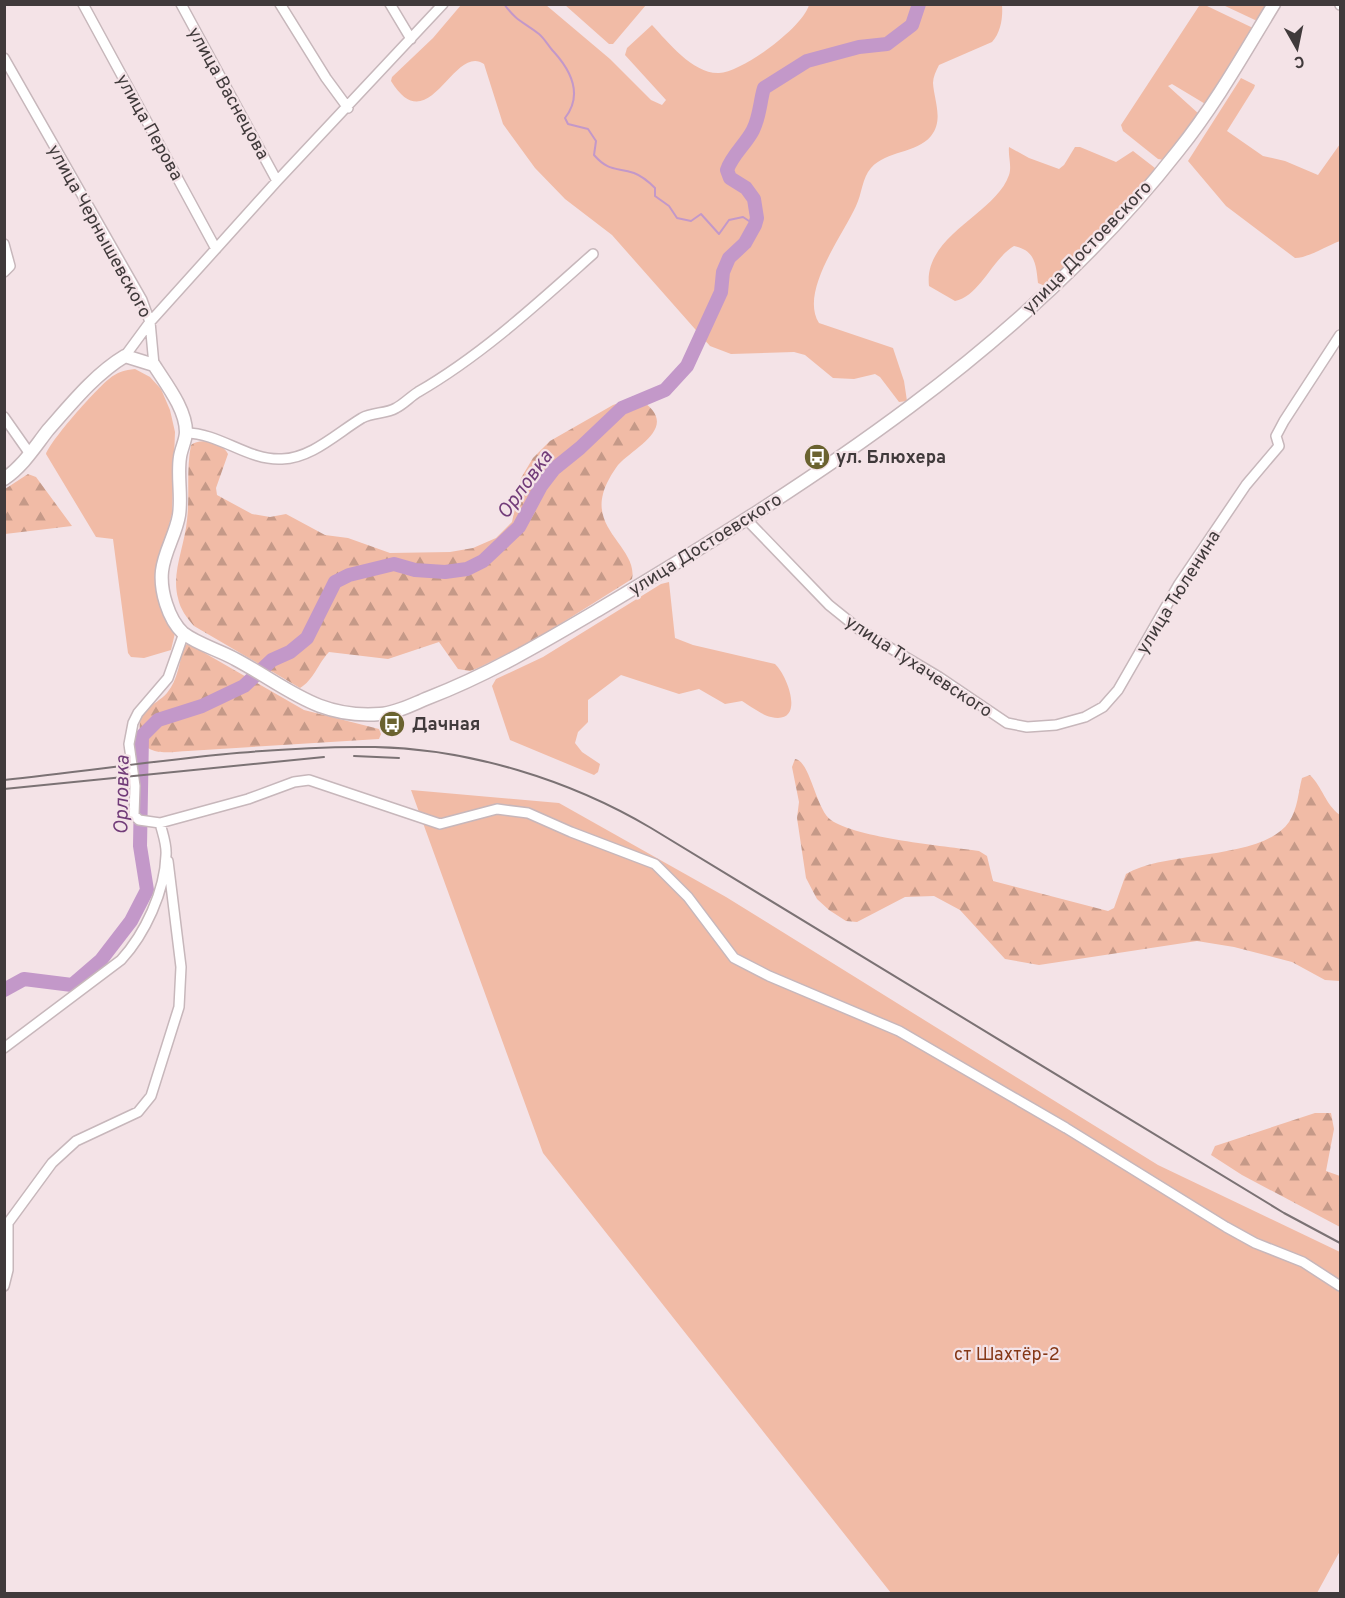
<svg xmlns="http://www.w3.org/2000/svg" width="1345" height="1598" viewBox="0 0 1345 1598" font-family="Overpass,sans-serif">
  <defs>
    <pattern id="forest-firs" width="22" height="20" patternUnits="userSpaceOnUse" patternTransform="scale(1.5)"><rect width="22" height="20" fill="#f1bba6"/><path d="M5 1l3.5 6h-7zM16 11l3.5 6h-7z" fill="#c59988"/></pattern>
  </defs>
  <rect width="100%" height="100%" fill="#f4e3e7"/>
  <path fill="#f1bba6" d="M461,5H546L610,59L651,100L662,105L666,100L625,55L627,48L652,25C668,42 693,74 719,73C743,72 803,27 809,5H1002C1003,17 1001,32 992,42L939,65C936,71 933,77 933,83C934,100 944,120 931,136C916,154 887,150 871,168C862,178 862,194 856,206C843,235 799,292 819,323L893,348L904,381L907,401L899,402L880,377L875,374L854,379L833,378L805,355L794,352L731,354L710,346L612,235L565,199L535,168L503,124L484,64C453,43 429,143 391,81L392,77L433,38Z
    M565,5H646L613,44H609Z
    M1205,5L1253,28L1207,105L1172,84L1168,86L1199,114L1164,160L1158,159L1123,131L1121,125L1199,6Z
    M1223,5H1269L1260,19L1255,20Z
    M1241,78L1255,85L1254,88L1227,131L1263,156L1285,161L1318,175L1340,144V241C1326,246 1308,258 1295,258L1226,206L1188,161Z
    M1009,147L1029,158L1059,169L1064,165L1075,147H1080L1116,162L1133,151L1155,168L1153,175L1048,284L1045,286L1038,283C1036,264 1035,250 1014,246C992,259 980,296 955,301L929,286C923,235 996,214 1009,175C1012,166 1008,156 1009,147Z
    M135,369L150,377L161,389L170,410L175,432L172,514L157,569L175,633L171,650L144,658L131,657L128,653L113,539L96,537L46,454C51,440 96,389 109,379C117,372 125,370 135,369Z
    M669,582L675,638L693,645L775,664C788,676 806,725 771,717C762,715 750,706 742,701L725,704L699,689L679,694L621,675L588,700V722L578,732L575,743L582,752L600,764L598,772L594,775L510,740L492,686L496,679L543,657L661,584Z
    M411,790L559,803L726,897L1158,1165L1340,1252V1551L1317,1593H891L543,1153Z"/>
  <path fill="url(#forest-firs)" d="M636,397C684,425 637,445 618,465C612,473 605,485 603,494C593,531 638,550 632,579L533,641L478,668L470,671L458,669L439,642L388,659L329,652C319,662 313,681 300,688L194,626C187,618 180,609 178,598C171,573 185,545 187,520C190,495 186,470 191,445C201,437 223,443 228,454L216,488L217,495L252,514L270,517L286,514L325,535L348,538L390,553L450,552L473,548L496,538L512,522L521,478L533,458L550,441L613,405Z
    M28,474L36,477L72,526L5,534V489Z
    M189,644L304,710L379,729L381,734L379,739L188,751C168,752 143,758 140,732C139,724 140,716 146,710C152,704 161,700 167,693C178,680 180,660 184,645Z
    M795,759C810,760 816,810 831,820C856,838 945,846 979,851L987,856L993,881L1108,911L1114,908L1126,874C1166,850 1262,861 1289,822C1298,808 1298,793 1302,778L1310,775C1323,788 1325,804 1340,815V981L1325,980L1292,962L1234,947L1197,941L1039,965L1005,959L960,910L934,896L905,897L857,922L846,921L829,910L817,899L806,878L797,818L799,802L792,767Z
    M1315,1113H1331L1334,1129L1326,1171L1340,1176V1227L1242,1175L1211,1155L1215,1146Z"/>
  <g fill="none" stroke-linecap="round" stroke-linejoin="round">
    <path stroke="#c398c9" stroke-width="2" d="M504,4C517,22 524,22 539,34C545,39 549,47 554,52C572,72 583,95 565,118L568,124L588,129L596,141L594,155C609,172 616,167 634,173C642,176 649,182 655,188V196L669,206L677,218L691,221L701,214L719,234L729,220L743,217L755,225"/>
    <path stroke="#c398c9" stroke-width="14" d="M4,990L24,979L72,985L101,960L131,921L147,890L140,846L142,736L158,720L202,706L244,686L272,660L290,652L307,638L335,582L349,575L394,564L415,570L445,572L467,569L483,561L519,527L541,486L554,469L580,448L622,408L665,390L687,366L721,292L723,272L729,258L745,243L755,225L757,218L754,199L746,188L730,178L727,170C732,155 746,144 753,130C760,116 760,101 764,88L807,61L859,47L887,44L912,25L919,4"/>
    <g stroke="#c7b7bb" stroke-width="12">
      <path id="minor" d="M83,4L216,249
        M181,4L277,181
        M280,4L326,78L348,108
        M390,4L411,39
        M1340,4V5
        M4,58L142,300L150,322L154,365
        M4,244L10,266L4,272
        M125,356L150,322L277,181L443,4
        M4,417L30,454
        M186,433C220,433 248,461 282,459C312,458 337,433 362,418C373,412 386,414 396,408C404,404 410,397 418,392C482,355 538,303 593,254
        M747,520L829,605L860,630L939,677L1007,723L1027,727L1056,725L1085,717L1103,707L1118,690L1179,584L1246,485L1279,446L1276,436L1284,421L1340,335
        M160,823L248,799L294,782L309,780L440,824L497,809L528,813L571,832L655,864L688,897L734,958L769,976L899,1031L1066,1128L1226,1227L1255,1243L1303,1262L1340,1286
        M4,1048L121,960C145,934 165,891 166,855C167,844 162,832 160,823L139,820L134,815L135,786L129,744L133,723L138,713L168,678L184,633
        M4,1286L8,1270V1223L52,1163L76,1141L138,1112L151,1096L179,1007L181,967L168,861"/>
    </g>
    <g stroke="#c7b7bb" stroke-width="15">
      <path id="secondary" d="M4,479C23,466 34,448 48,430C71,404 95,374 125,356L154,365C166,384 186,409 186,432C186,440 181,449 180,457C177,476 182,496 179,515C176,534 164,552 162,571C160,590 168,619 183,633C197,644 219,650 235,659C286,686 317,719 380,714C397,713 413,704 428,698C488,675 542,643 598,610C809,484 1025,347 1178,151C1215,105 1243,55 1274,4"/>
    </g>
    <use href="#minor" stroke="#fff" stroke-width="9"/>
    <use href="#secondary" stroke="#fff" stroke-width="12"/>
    <path stroke="#7b7274" stroke-width="2" d="M354,756L399,758
      M4,780C127,767 252,745 375,747C470,749 570,780 651,828L1284,1213L1340,1243
      M4,789L324,757"/>
  </g>
  <defs>
    <g id="bus-disc" transform="scale(1.35)"><circle r="9.5" fill="#6a622f" stroke="#f4e3e7"/><path d="M-5-6H5V4H4V6H2V4H-2V6H-4V4H-5ZM-3.5-4V0h7V-4ZM-3.5 1.2v1.5H-2V1.2ZM2 1.2v1.5H3.5V1.2Z" fill="#fff"/></g>
  </defs>
  <g fill-rule="evenodd">
    <use href="#bus-disc" x="817" y="457"/>
    <use href="#bus-disc" x="392" y="724"/>
  </g>
  <g text-anchor="middle" stroke-width="4.5" stroke-linejoin="round" paint-order="stroke">
    <g font-size="18" fill="#403a3b" stroke="#f4e3e7">
      <text transform="translate(229 93) rotate(61)" y="6">улица Васнецова</text>
      <text transform="translate(150 127) rotate(61)" y="6">улица Перова</text>
      <text transform="translate(100 231) rotate(61)" y="6">улица Чернышевского</text>
      <text transform="translate(1087 247) rotate(-46)" y="6">улица Достоевского</text>
      <text transform="translate(705 544) rotate(-32)" y="6">улица Достоевского</text>
      <text transform="translate(1178 592) rotate(-58)" y="6">улица Тюленина</text>
      <text transform="translate(919 666) rotate(33)" y="6">улица Тухачевского</text>
    </g>
    <g font-size="18" font-weight="bold" fill="#403a3b" stroke="#f4e3e7" text-anchor="start">
      <text x="836" y="463">ул. Блюхера</text>
      <text x="412" y="730">Дачная</text>
    </g>
    <g font-size="18" fill="#853817" stroke="#f4e3e7">
      <text x="1007" y="1360">ст Шахтёр-2</text>
    </g>
    <g font-size="20" font-style="italic" fill="#723c79" stroke="#f4e3e7">
      <text transform="translate(524 484) rotate(-54)" y="7">Орловка</text>
      <text transform="translate(121 795) rotate(-89)" y="7">Орловка</text>
    </g>
  </g>
  <rect width="1345" height="1598" fill="none" stroke="#403a3b" stroke-width="12"/>
  <g transform="translate(1297 48) rotate(171)" stroke="#f4e3e7" stroke-width="4.5" paint-order="stroke">
  <path d="M0-4.5L10 22L0 15L-10 22Z" fill="#403a3b"/>
  <text y="-9" font-size="16" font-weight="bold" text-anchor="middle" fill="#403a3b">С</text>
  </g>
</svg>
